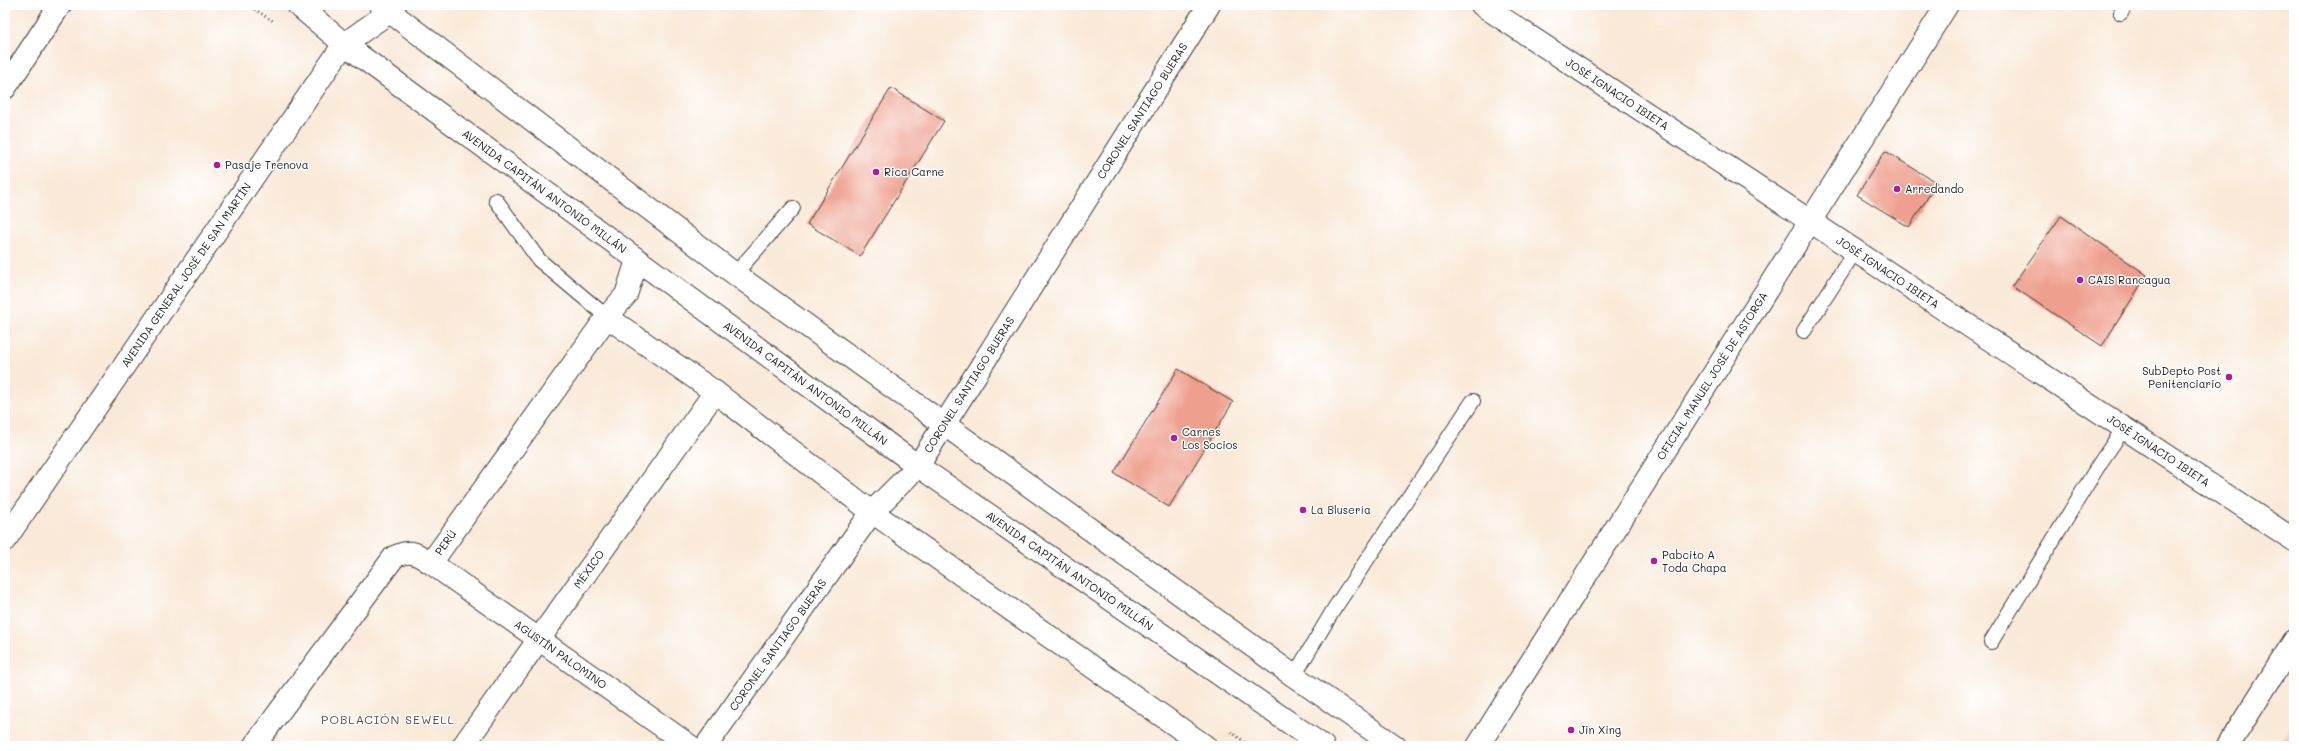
<svg xmlns="http://www.w3.org/2000/svg" width="2299" height="751" viewBox="0 0 2299 751" font-family="Mali,sans-serif">
  <rect width="100%" height="100%" fill="#fff"/>
  <filter id="ink" filterUnits="userSpaceOnUse"><feTurbulence type="fractalNoise" baseFrequency=".025" numOctaves="2"/><feDisplacementMap in="SourceGraphic" scale="8" xChannelSelector="R" yChannelSelector="G"/><feConvolveMatrix kernelMatrix="1 2 1 2 8 2 1 2 1" color-interpolation-filters="sRGB"/></filter>
  <filter id="wash" filterUnits="userSpaceOnUse"><feTurbulence type="fractalNoise" baseFrequency=".012" numOctaves="4" result="noise"/><feDisplacementMap in="SourceGraphic" scale="16" xChannelSelector="R" yChannelSelector="G"/><feGaussianBlur stdDeviation="0.9" result="paint"/><feColorMatrix in="noise" values="0 0 0 0 0 0 0 0 0 0 0 0 0 0 0 0 0 1.4 0 .05"/><feComposite in="paint" operator="in"/></filter>
  <g filter="url(#wash)">
    <rect width="100%" height="100%" fill="#f9e9d8"/>
    <path fill="#f5d2c2" d="M2294,721V746H2278Z"/>
    <g id="blocks">
      <path fill="#ee9f8d" d="M891,88L944,121L860,256L807,224Z
        M1885,151L1937,183L1909,227L1857,195Z
        M2061,216L2147,275L2102,346L2012,286Z
        M1178,369L1233,402L1169,507L1114,473Z"/>
    </g>
  </g>
  <g filter="url(#ink)">
    <use href="#blocks" fill-opacity="0" stroke="#3d3b38" stroke-width="1"/>
    <g fill="none" stroke-linecap="round" stroke-linejoin="round">
      <g stroke="#3d3b38" stroke-width="16">
        <path id="lane" d="M2121,13L2125,5
          M496,200L539,260L607,317
          M735,274L793,208
          M1804,331L1855,251
          M1991,642L2100,463L2124,428
          M1294,676L1334,609L1473,401"/>
      </g>
      <g stroke="#3d3b38" stroke-width="24">
        <g id="street">
          <path id="s1" d="M1482,5L2294,540"/>
          <path d="M5,88L60,5"/>
          <path d="M607,317L715,392L872,512L1205,746"/>
          <path id="s2" d="M431,563L607,317L626,295L637,260"/>
          <path id="s3" d="M254,746L394,557C412,549 415,553 431,563L690,746"/>
          <path id="s4" d="M463,746L715,392"/>
          <path id="s5" d="M706,746L872,512L918,466"/>
          <path d="M2228,746L2294,641"/>
        </g>
      </g>
      <g stroke="#3d3b38" stroke-width="24">
        <g id="secondary">
          <path id="s6" d="M298,5L344,44L918,466L1323,746"/>
          <path d="M381,5L735,274L1294,676L1395,746"/>
          <path id="s7" d="M918,466L1209,5"/>
          <path id="s8" d="M5,540L344,44L391,11L395,5"/>
          <path id="s9" d="M1478,746L1947,5"/>
        </g>
      </g>
      <path stroke="#3d3b38" stroke-width="2.5" stroke-dasharray="1 3" stroke-linecap="butt" d="M248,5L273,21
        M1231,732L1250,746"/>
      <use href="#lane" stroke="#fff" stroke-width="14"/>
      <use href="#street" stroke="#fff" stroke-width="22"/>
      <use href="#secondary" stroke="#fff" stroke-width="22"/>
    </g>
  </g>
  <g fill="#b5179e" stroke="#fff" stroke-width="1.5">
    <circle cx="217" cy="165" r="4"/>
    <circle cx="876" cy="172" r="4"/>
    <circle cx="1897" cy="189" r="4"/>
    <circle cx="2080" cy="280" r="4"/>
    <circle cx="2229" cy="377" r="4"/>
    <circle cx="1174" cy="438" r="4"/>
    <circle cx="1303" cy="510" r="4"/>
    <circle cx="1654" cy="561" r="4"/>
    <circle cx="1571" cy="730" r="4"/>
  </g>
  <g text-anchor="middle" stroke-width="3" stroke-linejoin="round" paint-order="stroke">
    <g font-size="11" fill="#1c1c1c" stroke="#fff">
      <text dy="4" stroke="none"><textPath href="#s1" startOffset="162">JOSÉ IGNACIO IBIETA</textPath></text>
      <text dy="4" stroke="none"><textPath href="#s7" startOffset="420">CORONEL SANTIAGO BUERAS</textPath></text>
      <text dy="4" stroke="none"><textPath href="#s6" startOffset="309">AVENIDA CAPITÁN ANTONIO MILLÁN</textPath></text>
      <text dy="4" stroke="none"><textPath href="#s1" startOffset="486">JOSÉ IGNACIO IBIETA</textPath></text>
      <text dy="4" stroke="none"><textPath href="#s8" startOffset="321">AVENIDA GENERAL JOSÉ DE SAN MARTÍN</textPath></text>
      <text dy="4" stroke="none"><textPath href="#s9" startOffset="438">OFICIAL MANUEL JOSÉ DE ASTORGA</textPath></text>
      <text dy="4" stroke="none"><textPath href="#s6" startOffset="633">AVENIDA CAPITÁN ANTONIO MILLÁN</textPath></text>
      <text dy="4" stroke="none"><textPath href="#s7" startOffset="96">CORONEL SANTIAGO BUERAS</textPath></text>
      <text dy="4" stroke="none"><textPath href="#s1" startOffset="810">JOSÉ IGNACIO IBIETA</textPath></text>
      <text dy="4" stroke="none"><textPath href="#s2" startOffset="25">PERÚ</textPath></text>
      <text dy="4" stroke="none"><textPath href="#s4" startOffset="217">MÉXICO</textPath></text>
      <text dy="4" stroke="none"><textPath href="#s6" startOffset="957">AVENIDA CAPITÁN ANTONIO MILLÁN</textPath></text>
      <text dy="4" stroke="none"><textPath href="#s5" startOffset="124">CORONEL SANTIAGO BUERAS</textPath></text>
      <text dy="4" stroke="none"><textPath href="#s3" startOffset="434">AGUSTÍN PALOMINO</textPath></text>
    </g>
    <g font-size="11" fill="#1c1c1c" stroke="#fff" text-anchor="start">
      <text x="225" y="169">Pasaje Trenova</text>
      <text x="884" y="176">Rica Carne</text>
      <text x="1905" y="193">Arredando</text>
      <text x="2088" y="284">CAIS Rancagua</text>
      <text x="2221" y="375" text-anchor="end">SubDepto Post<tspan x="2221" dy="13">Penitenciario</tspan></text>
      <text x="1182" y="436">Carnes<tspan x="1182" dy="13">Los Socios</tspan></text>
      <text x="1311" y="514">La Blusería</text>
      <text x="1662" y="559">Pabcito A<tspan x="1662" dy="13">Toda Chapa</tspan></text>
      <text x="1579" y="734">Jin Xing</text>
    </g>
    <g font-size="12" letter-spacing="1" fill="#664a44" stroke="#fff">
      <text x="388" y="724">POBLACIÓN SEWELL</text>
    </g>
  </g>
  <rect width="2299" height="751" fill="none" stroke="#fff" stroke-width="20"/>
</svg>
